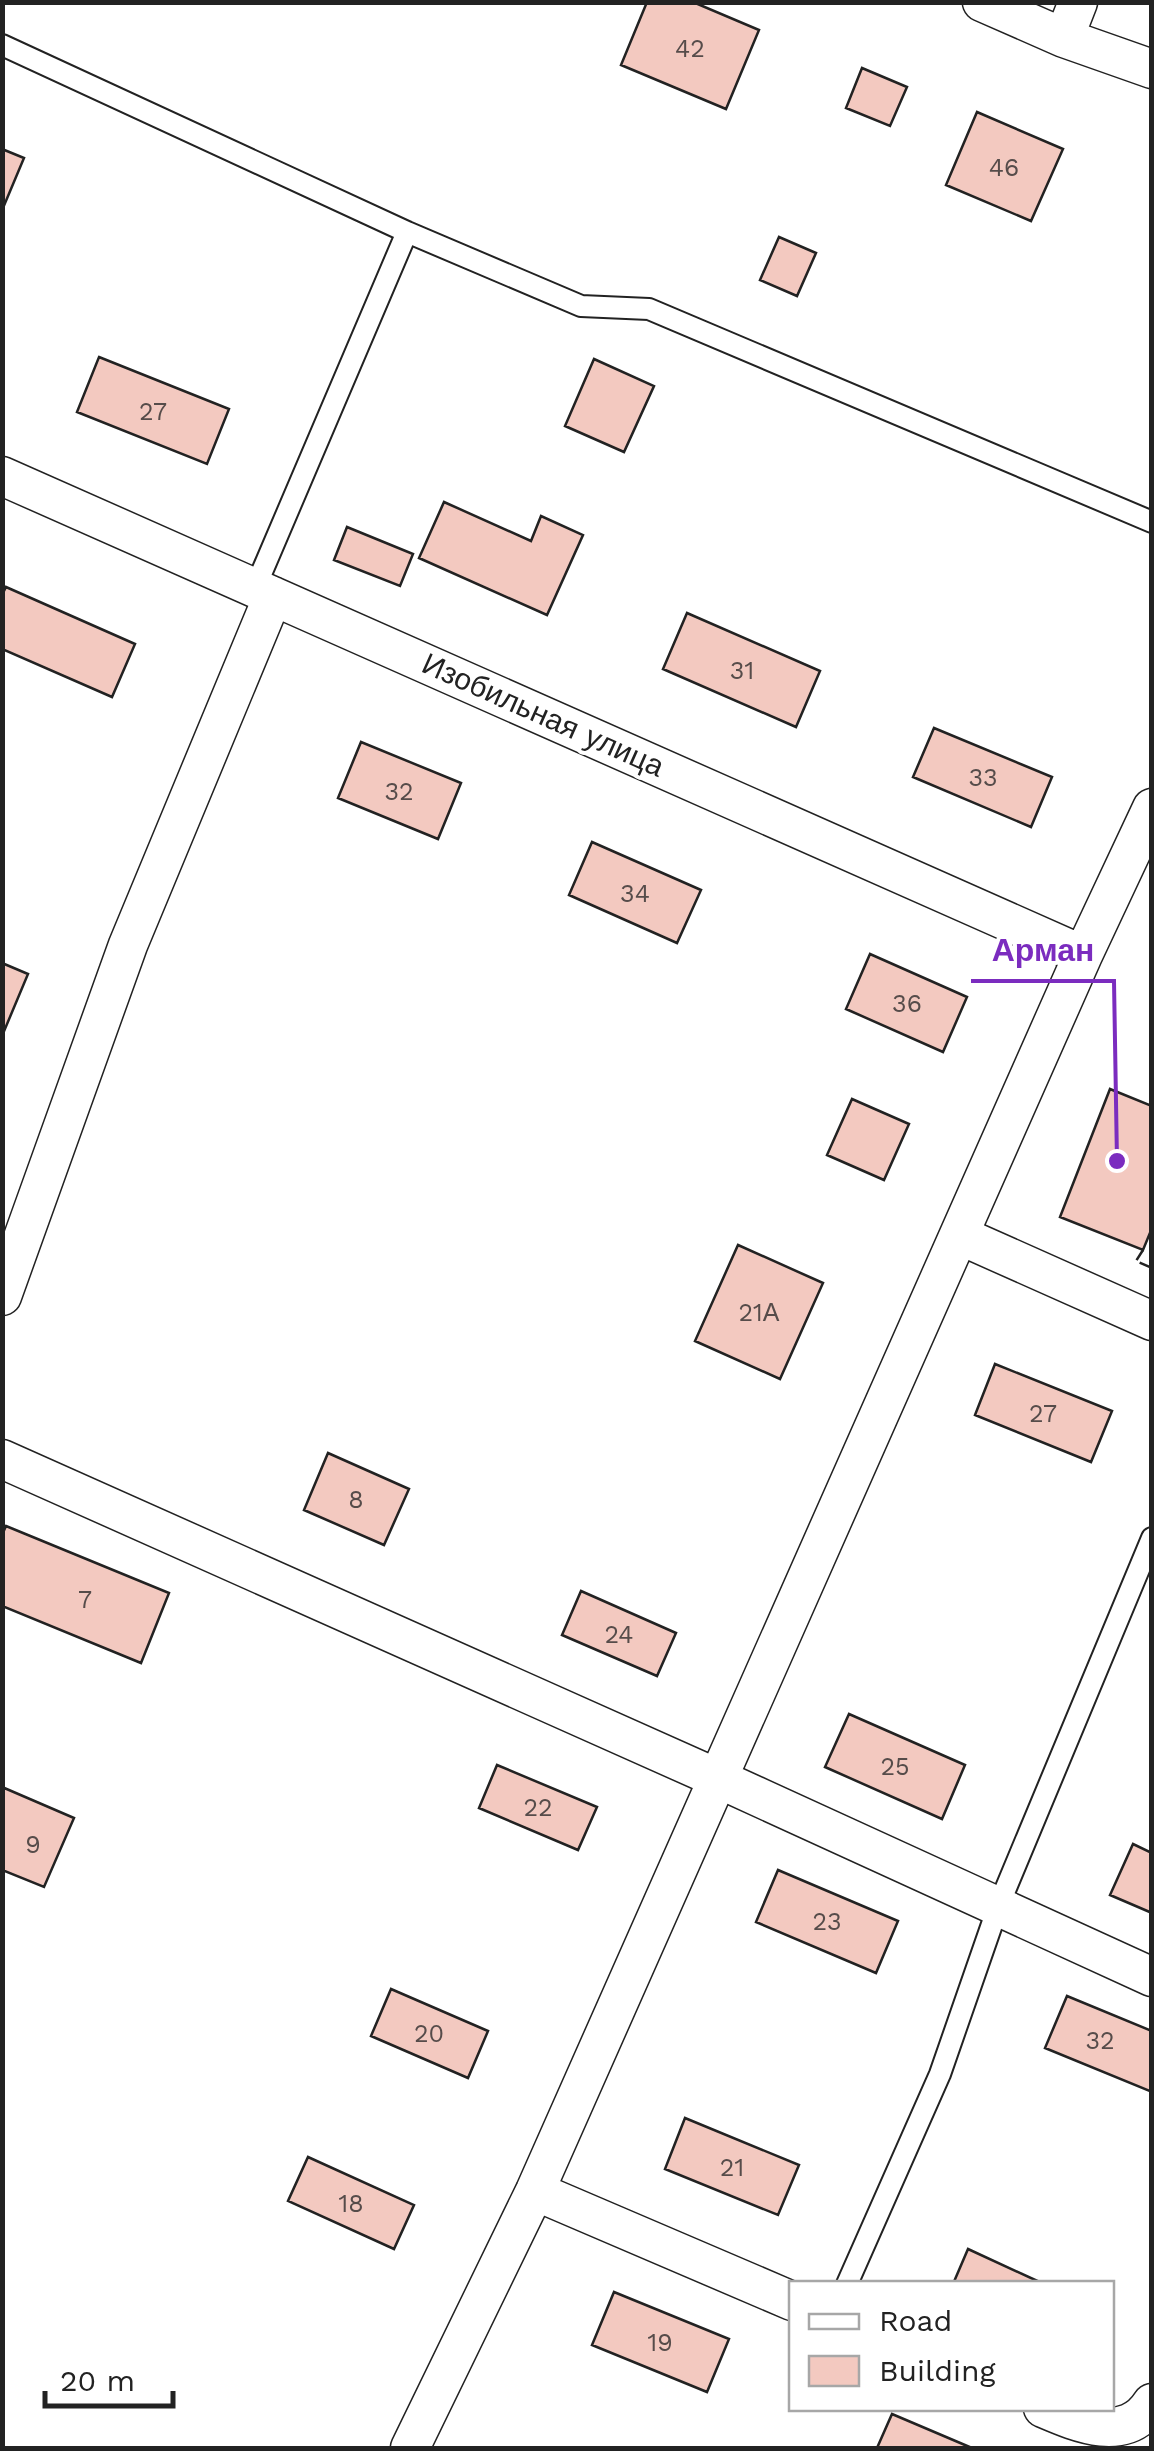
<svg xmlns="http://www.w3.org/2000/svg" width="1154" height="2451" viewBox="0 0 1154 2451" font-family="'Work Sans',sans-serif">
  <rect width="100%" height="100%" fill="#fff"/>
  <path fill="#f3c9c0" stroke="#222" stroke-width="2.5" d="M647,2H693L759,30L726,109L621,65Z
    M862,68L907,87L890,126L846,108Z
    M977,112L1063,149L1031,221L946,185Z
    M2,149L24,158L3,208H2Z
    M779,237L816,253L797,296L760,280Z
    M99,357L229,409L207,464L77,412Z
    M594,359L654,386L624,452L565,426Z
    M444,502L531,541L541,516L583,535L547,615L419,558Z
    M347,527L413,554L400,586L334,560Z
    M6,587L135,644L112,697L2,649V595Z
    M687,613L820,671L796,727L663,669Z
    M934,728L1052,777L1031,827L913,777Z
    M361,742L461,783L438,839L338,798Z
    M592,842L701,890L677,943L569,895Z
    M870,954L967,997L943,1052L846,1009Z
    M2,963L28,974L2,1036Z
    M1110,1089L1152,1106V1228L1143,1250L1060,1217Z
    M852,1099L909,1124L884,1180L827,1155Z
    M738,1245L823,1283L780,1379L695,1341Z
    M995,1364L1112,1411L1091,1462L975,1415Z
    M328,1453L409,1489L384,1545L304,1510Z
    M6,1526L169,1593L141,1663L2,1606V1535Z
    M581,1591L676,1633L657,1676L562,1635Z
    M849,1714L965,1765L942,1819L825,1767Z
    M497,1765L597,1807L578,1850L479,1808Z
    M2,1787L74,1818L44,1887L2,1870Z
    M1133,1844L1152,1853V1913L1110,1895Z
    M778,1870L898,1921L876,1973L756,1922Z
    M391,1989L488,2031L468,2078L371,2036Z
    M1067,1996L1152,2031V2092L1045,2048Z
    M685,2118L799,2165L778,2215L665,2169Z
    M308,2157L414,2205L394,2249L288,2201Z
    M968,2249L1044,2284H953Z
    M614,2292L729,2339L707,2392L592,2345Z
    M892,2414L972,2448H877Z"/>
  <g fill="none" stroke-linecap="round" stroke-linejoin="round">
    <g stroke="#222" stroke-width="24">
      <path id="service" d="M2,45L407,232L581,306L649,309L1152,522
        M255,588L407,232
        M847,2284L940,2074L998,1907L1152,1538"/>
    </g>
    <g stroke="#222" stroke-width="41">
      <path id="minor" d="M982,2L1064,38L1152,69
        M1064,38L1078,2
        M2,476L1083,955
        M959,1235L1152,1321
        M2,1296L128,945L273,596
        M2,1459L719,1779L1152,1977
        M535,2191L792,2301
        M1043,2408C1078,2423 1126,2444 1152,2403
        M410,2448L535,2191L1083,955L1152,808"/>
    </g>
    <use href="#service" stroke="#fff" stroke-width="20"/>
    <use href="#minor" stroke="#fff" stroke-width="38"/>
    <path stroke="#222" stroke-width="2.5" stroke-dasharray="12 5" stroke-linecap="butt" d="M1143,1250L1136,1261L1152,1268"/>
  </g>
  <g text-anchor="middle" stroke-width="8" stroke-linejoin="round" paint-order="stroke">
    <g font-size="25" fill="#564c4a">
      <text x="690" y="57">42</text>
      <text x="1004" y="176">46</text>
      <text x="153" y="420">27</text>
      <text x="742" y="679">31</text>
      <text x="983" y="786">33</text>
      <text x="399" y="800">32</text>
      <text x="635" y="902">34</text>
      <text x="907" y="1012">36</text>
      <text x="759" y="1321">21А</text>
      <text x="1043" y="1422">27</text>
      <text x="356" y="1508">8</text>
      <text x="85" y="1608">7</text>
      <text x="619" y="1643">24</text>
      <text x="895" y="1775">25</text>
      <text x="538" y="1816">22</text>
      <text x="33" y="1853">9</text>
      <text x="827" y="1930">23</text>
      <text x="429" y="2042">20</text>
      <text x="1100" y="2049">32</text>
      <text x="732" y="2176">21</text>
      <text x="351" y="2212">18</text>
      <text x="660" y="2351">19</text>
    </g>
    <g font-size="30" fill="#222" stroke="#fff">
      <text transform="translate(543 715) rotate(24)" y="10">Изобильная улица</text>
    </g>
  </g>
  <path fill="none" stroke="#7b2cbf" stroke-width="4" d="M1117 1161L1114 981H971"/>
  <circle fill="#7b2cbf" stroke="#fff" stroke-width="4" cx="1117" cy="1161" r="10"/>
  <g font-size="32" text-anchor="middle" font-weight="bold" fill="#7b2cbf" stroke="#fff" stroke-width="8" stroke-linejoin="round" paint-order="stroke">
    <text x="1043" y="961">Арман</text>
  </g>
  <rect width="1154" height="2451" fill="none" stroke="#222222" stroke-width="10"/>
  <rect x="789" y="2281" width="325" height="130" fill="#ffffff" stroke="#a7a7a7" stroke-width="2.5"/>
  <rect x="809" y="2314" width="50" height="15" fill="#ffffff" stroke="#a7a7a7" stroke-width="2.5"/>
  <text x="879" y="2331" font-size="30" fill="#222222">Road</text>
  <rect x="809" y="2356" width="50" height="30" fill="#f3c9c0" stroke="#a7a7a7" stroke-width="2.5"/>
  <text x="879" y="2381" font-size="30" fill="#222222">Building</text>
  <path d="M45 2391v15h128v-15" fill="none" stroke="#222222" stroke-width="5"/>
  <text x="60" y="2391" font-size="30" fill="#222222" stroke="#ffffff" stroke-width="8" paint-order="stroke">20 m</text>
</svg>
